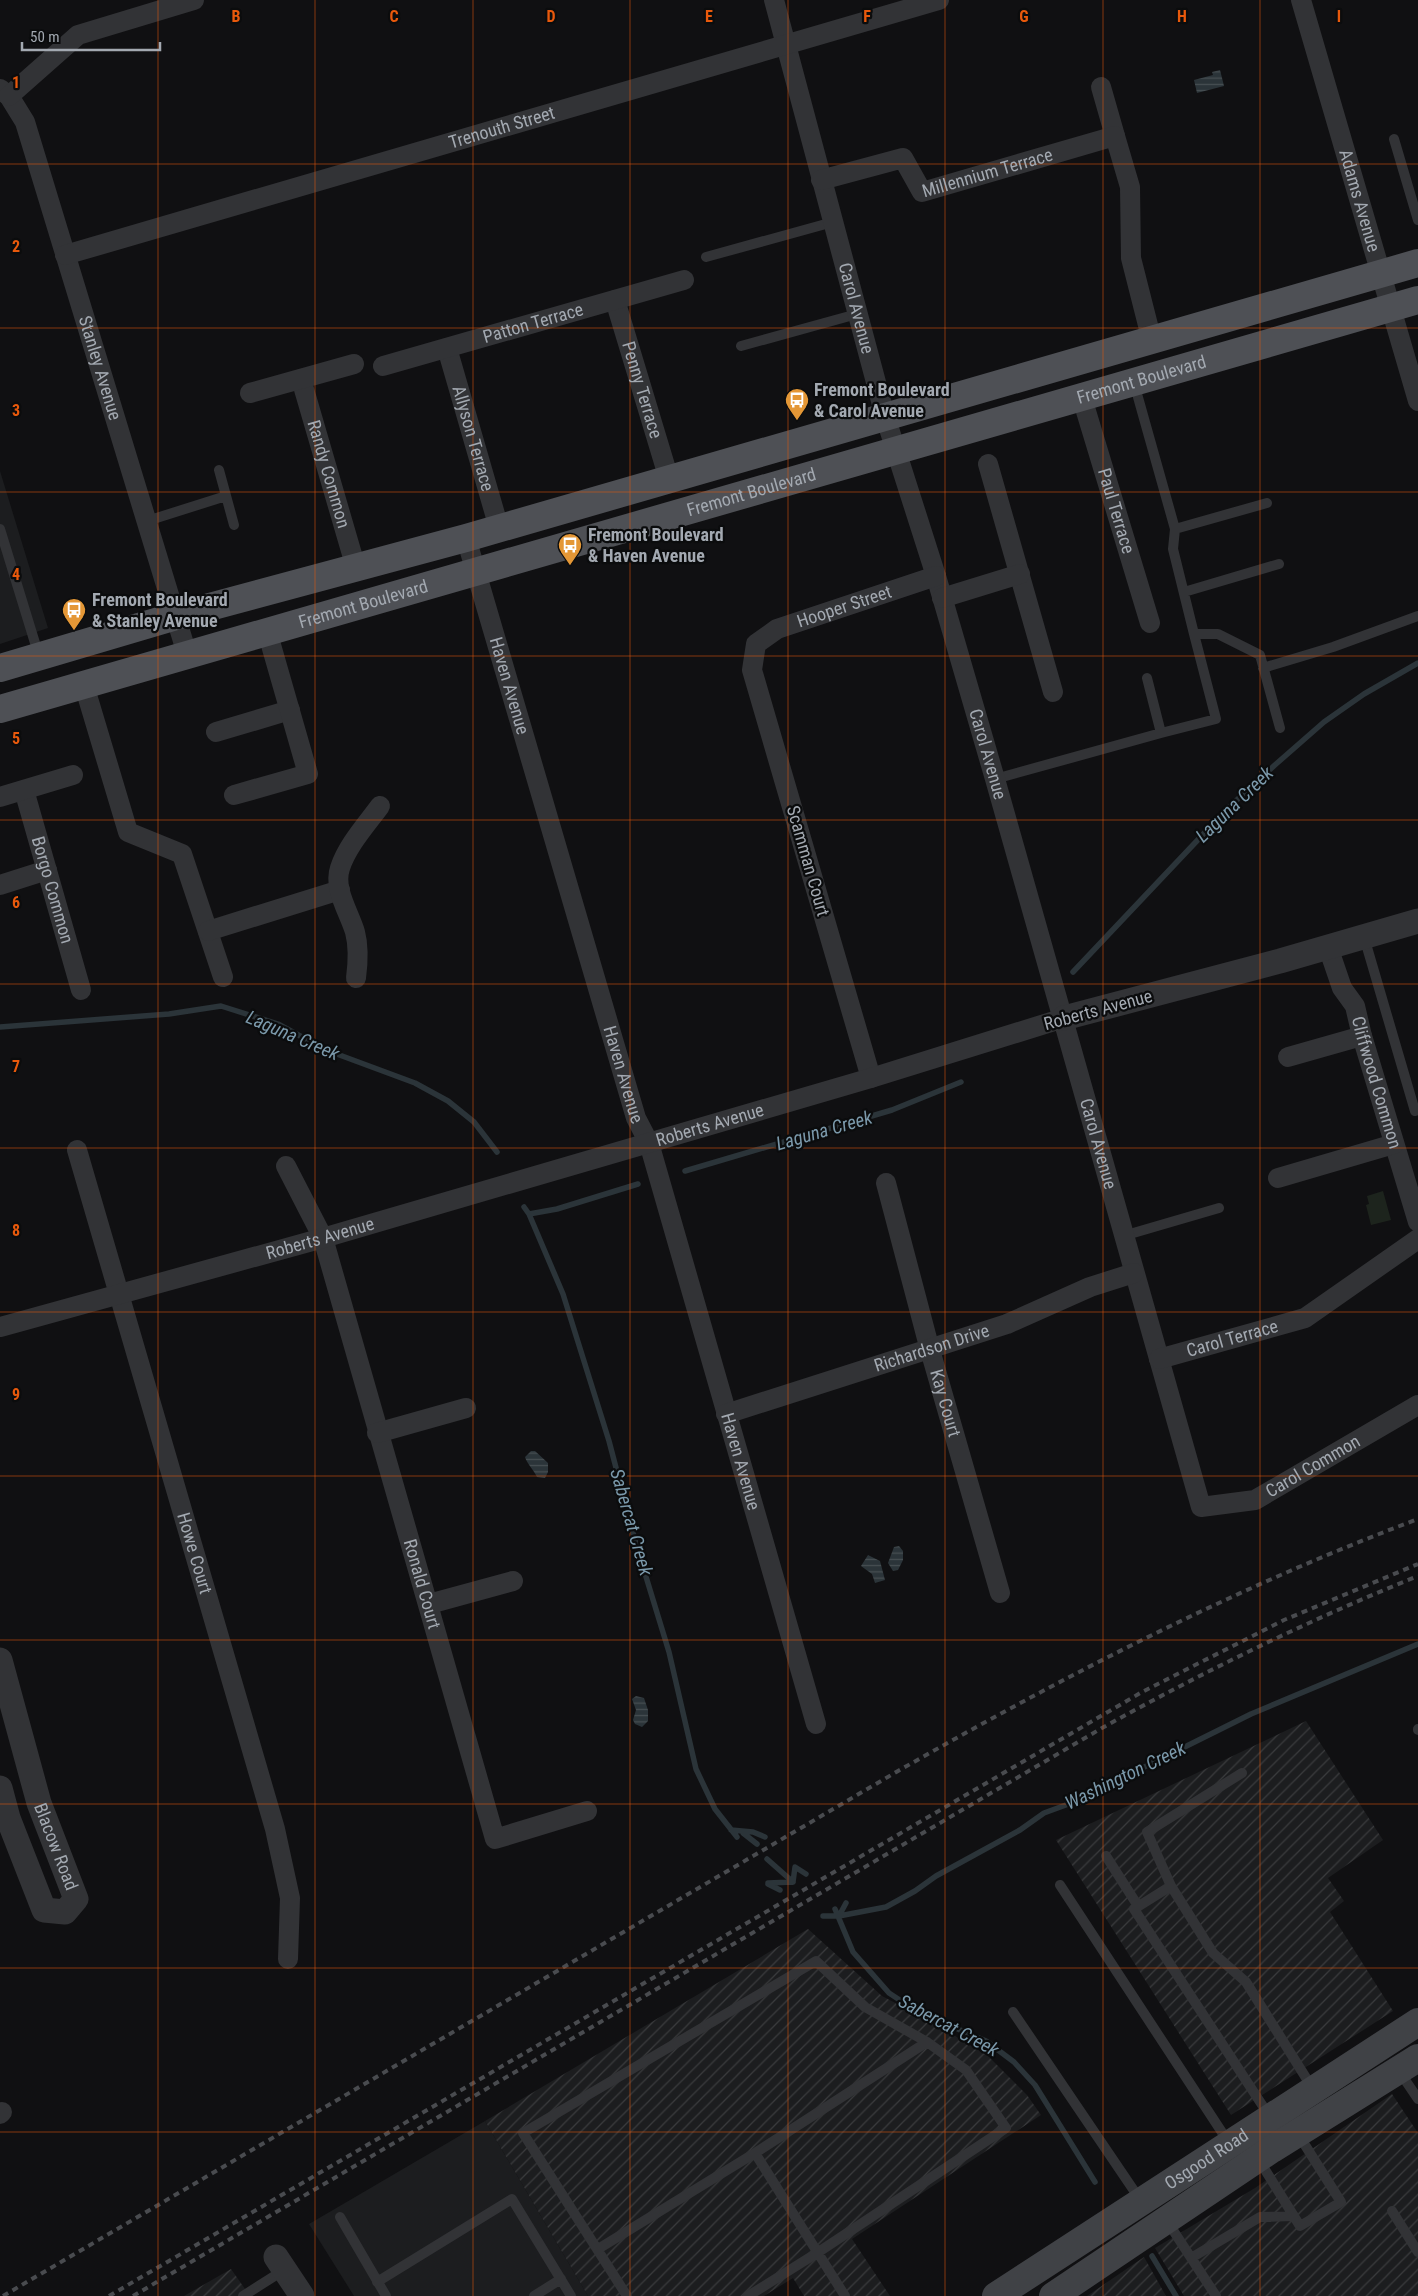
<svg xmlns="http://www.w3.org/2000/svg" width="1418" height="2296" viewBox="0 0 1418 2296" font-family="'Roboto Condensed',sans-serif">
  <defs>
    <pattern id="industrial-furrows" width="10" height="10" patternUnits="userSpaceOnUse" patternTransform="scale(1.25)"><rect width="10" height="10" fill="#1c1d1f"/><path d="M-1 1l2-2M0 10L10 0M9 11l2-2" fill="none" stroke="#3a3b3d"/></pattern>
    <pattern id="water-rules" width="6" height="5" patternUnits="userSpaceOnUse" patternTransform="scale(1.25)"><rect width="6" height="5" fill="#2b3439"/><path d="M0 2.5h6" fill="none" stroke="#474f53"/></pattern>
  </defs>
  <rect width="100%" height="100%" fill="#101012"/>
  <path fill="#1c1d1f" d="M0,471L48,628L0,644Z
    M485,2121L588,2296H354L309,2224Z"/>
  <path fill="url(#industrial-furrows)" d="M1306,1721L1383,1840L1328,1878L1344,1901L1330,1912L1393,2011L1231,2115L1056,1840Z
    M808,1929L882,1996L937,2025L988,2056L1027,2095L1041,2115L852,2239L890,2296H804L793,2278L764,2296H588L485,2121Z
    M1392,2094L1418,2133V2296H1184L1155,2248L1255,2188Z
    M1144,2257L1166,2296H1087Z
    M231,2269L250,2296H184Z"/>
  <path fill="#1d241d" d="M1383,1191L1391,1220L1371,1225L1366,1205L1369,1204L1367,1196Z"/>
  <path fill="url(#water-rules)" d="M1220,70L1224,86L1197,93L1194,80L1213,75L1212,72Z
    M531,1451H535L548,1463V1472L545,1478L537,1477C534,1470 527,1464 525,1457Z
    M899,1546L903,1551V1560L898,1570L893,1571L888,1563L894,1547Z
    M868,1555L880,1561L885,1580L875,1583L872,1574L861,1566Z
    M636,1696L644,1698L648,1710V1721L642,1727L635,1724L633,1720L636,1710L632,1699Z"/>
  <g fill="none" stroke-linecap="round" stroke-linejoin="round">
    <path stroke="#2b3439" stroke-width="5.5" d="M1073,972L1227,809L1276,764L1324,722L1364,694L1418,663
      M0,1027L169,1014L221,1006L278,1024L326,1050L415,1083L448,1101L474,1122L497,1152
      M685,1171L892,1110L961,1082
      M524,1207L529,1214L563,1294L609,1441L636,1544L669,1652L696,1769L715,1809L737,1837
      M529,1214L557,1209L638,1184
      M731,1830L753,1832L765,1837
      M743,1833L757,1844
      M767,1859L793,1882
      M793,1882L795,1867L806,1874
      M768,1883L793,1882
      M768,1884L780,1890
      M835,1909L853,1952L889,1993L918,2012L986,2041L1014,2062L1035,2085L1095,2182
      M823,1916H839L886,1907L915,1891L936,1876L1020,1830L1044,1813L1074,1802L1251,1714L1418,1644
      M839,1916L846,1903
      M1152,2256L1176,2296"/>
    <path stroke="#323336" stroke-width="10" d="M1394,139L1418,220
      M706,257L833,222
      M741,346L857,314
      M1134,383L1175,529L1173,549L1194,634H1218L1260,655L1280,728
      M219,470L234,525
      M147,521L226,496
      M0,529L39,656
      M1175,529L1267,503
      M1184,592L1279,564
      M1263,668L1333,647L1418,616
      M1147,678L1161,733L1216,719L1194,634
      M995,779L1161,733
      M1364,937L1415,1111L1418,1110
      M1123,1236L1219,1208
      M1418,1729V1730
      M1106,1856L1138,1906
      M1060,1885L1229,2143
      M1171,1886L1147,1832L1242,1773
      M1013,2012L1141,2201
      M1399,2071L1418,2099
      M1270,2117L1134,1909L1171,1886L1213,1953L1246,1982L1313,2089
      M755,2153L845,2296
      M1259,2160L1300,2226L1341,2202L1298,2134
      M1392,2211L1418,2252
      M340,2217L386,2296
      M1167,2221L1216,2296
      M598,2249L755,2153L927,2042
      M1191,2258L1260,2217L1294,2216
      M377,2282L512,2199L571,2296
      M243,2296L284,2270
      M534,2296L561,2279
      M627,2296L523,2133L816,1961L865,2007L927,2042L966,2070L1006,2128L817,2253L748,2296"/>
    <g stroke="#323336" stroke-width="20">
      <path id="s1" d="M774,0L885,416L936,576L995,779L1201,1507L1255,1500L1418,1405"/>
      <path id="s2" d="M1301,0L1418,401"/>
      <path d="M1101,87L1115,136"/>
      <path id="s3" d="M0,89L9,96L25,122L187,654"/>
      <path d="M9,96L78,35L194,0"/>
      <path id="s4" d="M821,180L903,158L922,192L1115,136L1130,187L1131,258L1152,341"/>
      <path id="s5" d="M65,255L939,0"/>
      <path id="s6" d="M615,300L669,479"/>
      <path id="s7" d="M447,348L499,528"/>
      <path id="s8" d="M383,366L684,280"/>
      <path id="s9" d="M301,379L356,568"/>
      <path d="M250,393L354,364"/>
      <path id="s10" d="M1082,398L1150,623"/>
      <path d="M988,464L1053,692"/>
      <path id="s11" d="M466,538L636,1118L649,1143L816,1724"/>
      <path d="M942,598L1020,574"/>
      <path d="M84,685L128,832L182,854L223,977"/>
      <path d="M216,732L290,710"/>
      <path id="s12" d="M24,790L81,990"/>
      <path d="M234,795L308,774L267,631"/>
      <path d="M0,797L73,775"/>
      <path d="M0,885L47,870"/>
      <path d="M208,931L340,890"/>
      <path id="s13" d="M1328,947L1342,988L1355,1006L1362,1036L1418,1222"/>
      <path d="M356,978C358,963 359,947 355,932C349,912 333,889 340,868C347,846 366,825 380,806"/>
      <path d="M1288,1057L1362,1036"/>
      <path id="s14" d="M871,1078L752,670L756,644L777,629L936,576"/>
      <path id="s15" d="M77,1150L275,1829L290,1898L288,1959"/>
      <path id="s16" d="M286,1166L323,1238L495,1839L587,1811"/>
      <path d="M1278,1178L1394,1144"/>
      <path id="s17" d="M886,1183L930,1350L1000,1593"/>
      <path id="s18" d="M0,1327L323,1238L871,1078L1064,1018"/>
      <path id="s19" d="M1159,1359L1305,1318L1418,1239"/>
      <path id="s20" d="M726,1414L1007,1324L1090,1287L1134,1273"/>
      <path d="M377,1433L466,1408"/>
      <path d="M429,1604L513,1581"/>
      <path d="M0,2114L2,2112"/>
    </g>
    <g stroke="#323336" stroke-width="25">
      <path d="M1064,1018L1280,961L1418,921"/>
      <path id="s21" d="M0,1660L39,1803L76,1899L65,1912L44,1910L8,1818L0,1788"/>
      <path d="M276,2257L302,2296"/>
    </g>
    <g stroke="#404246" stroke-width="28">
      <path id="s22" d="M996,2296L1418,2022"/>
      <path d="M1053,2296L1272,2149L1418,2058"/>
    </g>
    <g stroke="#4e5055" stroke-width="28">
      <path d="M0,668L176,616L466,538L1418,263"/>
      <path id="s23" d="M0,709L1418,300"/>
    </g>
    <path stroke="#494b4f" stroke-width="4" stroke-dasharray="6 5" stroke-linecap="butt" d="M3,2296L898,1771C1066,1675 1237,1587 1418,1519
      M109,2296L1142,1692L1284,1620L1418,1564
      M133,2296L1102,1728C1205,1671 1309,1620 1418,1576"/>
  </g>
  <path fill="none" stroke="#e8590c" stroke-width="1" stroke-opacity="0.55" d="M158,0V2296M315,0V2296M473,0V2296M630,0V2296M788,0V2296M945,0V2296M1103,0V2296M1260,0V2296M0,164H1418M0,328H1418M0,492H1418M0,656H1418M0,820H1418M0,984H1418M0,1148H1418M0,1312H1418M0,1476H1418M0,1640H1418M0,1804H1418M0,1968H1418M0,2132H1418"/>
  <defs>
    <g id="bus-pin" transform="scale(1.25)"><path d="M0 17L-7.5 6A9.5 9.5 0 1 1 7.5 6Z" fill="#e49736" stroke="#0b0c0d"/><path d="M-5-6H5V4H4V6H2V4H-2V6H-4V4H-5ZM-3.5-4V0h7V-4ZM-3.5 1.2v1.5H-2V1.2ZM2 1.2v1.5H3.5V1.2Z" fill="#fff"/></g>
  </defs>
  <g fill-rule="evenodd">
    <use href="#bus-pin" x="797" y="400"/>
    <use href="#bus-pin" x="570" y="545"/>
    <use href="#bus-pin" x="74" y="610"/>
  </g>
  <g text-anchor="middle" stroke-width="4.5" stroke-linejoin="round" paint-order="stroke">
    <g font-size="18" fill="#a3a9b1" stroke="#0b0c0d">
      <text dy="6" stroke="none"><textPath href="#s5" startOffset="455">Trenouth Street</textPath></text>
      <text dy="6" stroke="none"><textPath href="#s4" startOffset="192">Millennium Terrace</textPath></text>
      <text dy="6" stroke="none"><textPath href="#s2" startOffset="209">Adams Avenue</textPath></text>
      <text dy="6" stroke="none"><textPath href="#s1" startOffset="319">Carol Avenue</textPath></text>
      <text dy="6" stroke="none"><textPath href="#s8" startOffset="156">Patton Terrace</textPath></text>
      <text dy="6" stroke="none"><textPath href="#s3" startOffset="299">Stanley Avenue</textPath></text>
      <text dy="6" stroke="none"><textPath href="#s23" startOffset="1188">Fremont Boulevard</textPath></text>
      <text dy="6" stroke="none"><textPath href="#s6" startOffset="94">Penny Terrace</textPath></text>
      <text dy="6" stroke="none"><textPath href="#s7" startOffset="94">Allyson Terrace</textPath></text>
      <text dy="6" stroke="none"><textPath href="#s9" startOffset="99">Randy Common</textPath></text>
      <text dy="6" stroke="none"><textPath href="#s23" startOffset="782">Fremont Boulevard</textPath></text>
      <text dy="6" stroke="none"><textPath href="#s10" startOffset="118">Paul Terrace</textPath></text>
      <text dy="6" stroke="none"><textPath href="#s23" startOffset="378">Fremont Boulevard</textPath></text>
      <text dy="6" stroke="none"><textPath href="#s14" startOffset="548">Hooper Street</textPath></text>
      <text dy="6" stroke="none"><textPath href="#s11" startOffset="154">Haven Avenue</textPath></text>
      <text dy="6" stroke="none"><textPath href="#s1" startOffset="784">Carol Avenue</textPath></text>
      <text transform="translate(808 861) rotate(74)" y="6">Scamman Court</text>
      <text dy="6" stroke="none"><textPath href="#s12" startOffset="104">Borgo Common</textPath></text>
      <text transform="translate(1098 1010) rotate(-15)" y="6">Roberts Avenue</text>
      <text dy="6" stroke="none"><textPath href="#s11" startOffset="559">Haven Avenue</textPath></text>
      <text dy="6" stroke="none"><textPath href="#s13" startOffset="145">Cliffwood Common</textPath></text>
      <text dy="6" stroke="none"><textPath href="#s18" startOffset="738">Roberts Avenue</textPath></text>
      <text dy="6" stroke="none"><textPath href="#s1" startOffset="1189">Carol Avenue</textPath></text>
      <text dy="6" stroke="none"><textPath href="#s18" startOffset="332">Roberts Avenue</textPath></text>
      <text dy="6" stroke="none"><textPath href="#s19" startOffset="76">Carol Terrace</textPath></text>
      <text dy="6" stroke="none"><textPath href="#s20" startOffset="216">Richardson Drive</textPath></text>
      <text dy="6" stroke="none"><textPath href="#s17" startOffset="228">Kay Court</textPath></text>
      <text dy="6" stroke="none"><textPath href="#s11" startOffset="964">Haven Avenue</textPath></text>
      <text dy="6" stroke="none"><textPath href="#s1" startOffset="1688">Carol Common</textPath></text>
      <text dy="6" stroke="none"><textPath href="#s15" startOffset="420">Howe Court</textPath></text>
      <text dy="6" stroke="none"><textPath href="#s16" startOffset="441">Ronald Court</textPath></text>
      <text dy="6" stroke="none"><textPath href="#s21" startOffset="195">Blacow Road</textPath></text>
      <text dy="6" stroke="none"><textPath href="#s22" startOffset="251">Osgood Road</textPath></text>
    </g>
    <g font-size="18" font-weight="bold" fill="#a3a9b1" stroke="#0b0c0d" text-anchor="start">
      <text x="814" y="396">Fremont Boulevard<tspan x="814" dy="21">&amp; Carol Avenue</tspan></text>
      <text x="588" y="541">Fremont Boulevard<tspan x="588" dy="21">&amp; Haven Avenue</tspan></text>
      <text x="92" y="606">Fremont Boulevard<tspan x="92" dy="21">&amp; Stanley Avenue</tspan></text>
    </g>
    <g font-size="19" font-style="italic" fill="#7b99ab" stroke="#0b0c0d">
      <text transform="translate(1234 804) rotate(-44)" y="7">Laguna Creek</text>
      <text transform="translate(293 1035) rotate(23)" y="7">Laguna Creek</text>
      <text transform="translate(824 1130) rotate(-16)" y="7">Laguna Creek</text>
      <text transform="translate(632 1522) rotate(74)" y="7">Sabercat Creek</text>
      <text transform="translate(1125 1775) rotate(-26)" y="7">Washington Creek</text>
      <text transform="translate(949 2025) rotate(28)" y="7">Sabercat Creek</text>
    </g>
  </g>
  <g font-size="16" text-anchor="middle" font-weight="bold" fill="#e8590c" stroke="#0b0c0d" stroke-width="4.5" stroke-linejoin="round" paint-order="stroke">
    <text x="236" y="22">B</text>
    <text x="394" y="22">C</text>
    <text x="551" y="22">D</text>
    <text x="709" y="22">E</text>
    <text x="867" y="22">F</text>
    <text x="1024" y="22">G</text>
    <text x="1182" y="22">H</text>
    <text x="1339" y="22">I</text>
    <text x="16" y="88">1</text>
    <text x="16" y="252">2</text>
    <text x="16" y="416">3</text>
    <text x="16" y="580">4</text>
    <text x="16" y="744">5</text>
    <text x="16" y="908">6</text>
    <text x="16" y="1072">7</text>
    <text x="16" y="1236">8</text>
    <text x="16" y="1400">9</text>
  </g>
  <path d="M22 42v8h138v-8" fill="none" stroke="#a3a9b1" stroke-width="2.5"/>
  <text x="30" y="42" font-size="15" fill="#a3a9b1" stroke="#0b0c0d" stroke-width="4" paint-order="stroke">50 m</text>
</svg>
